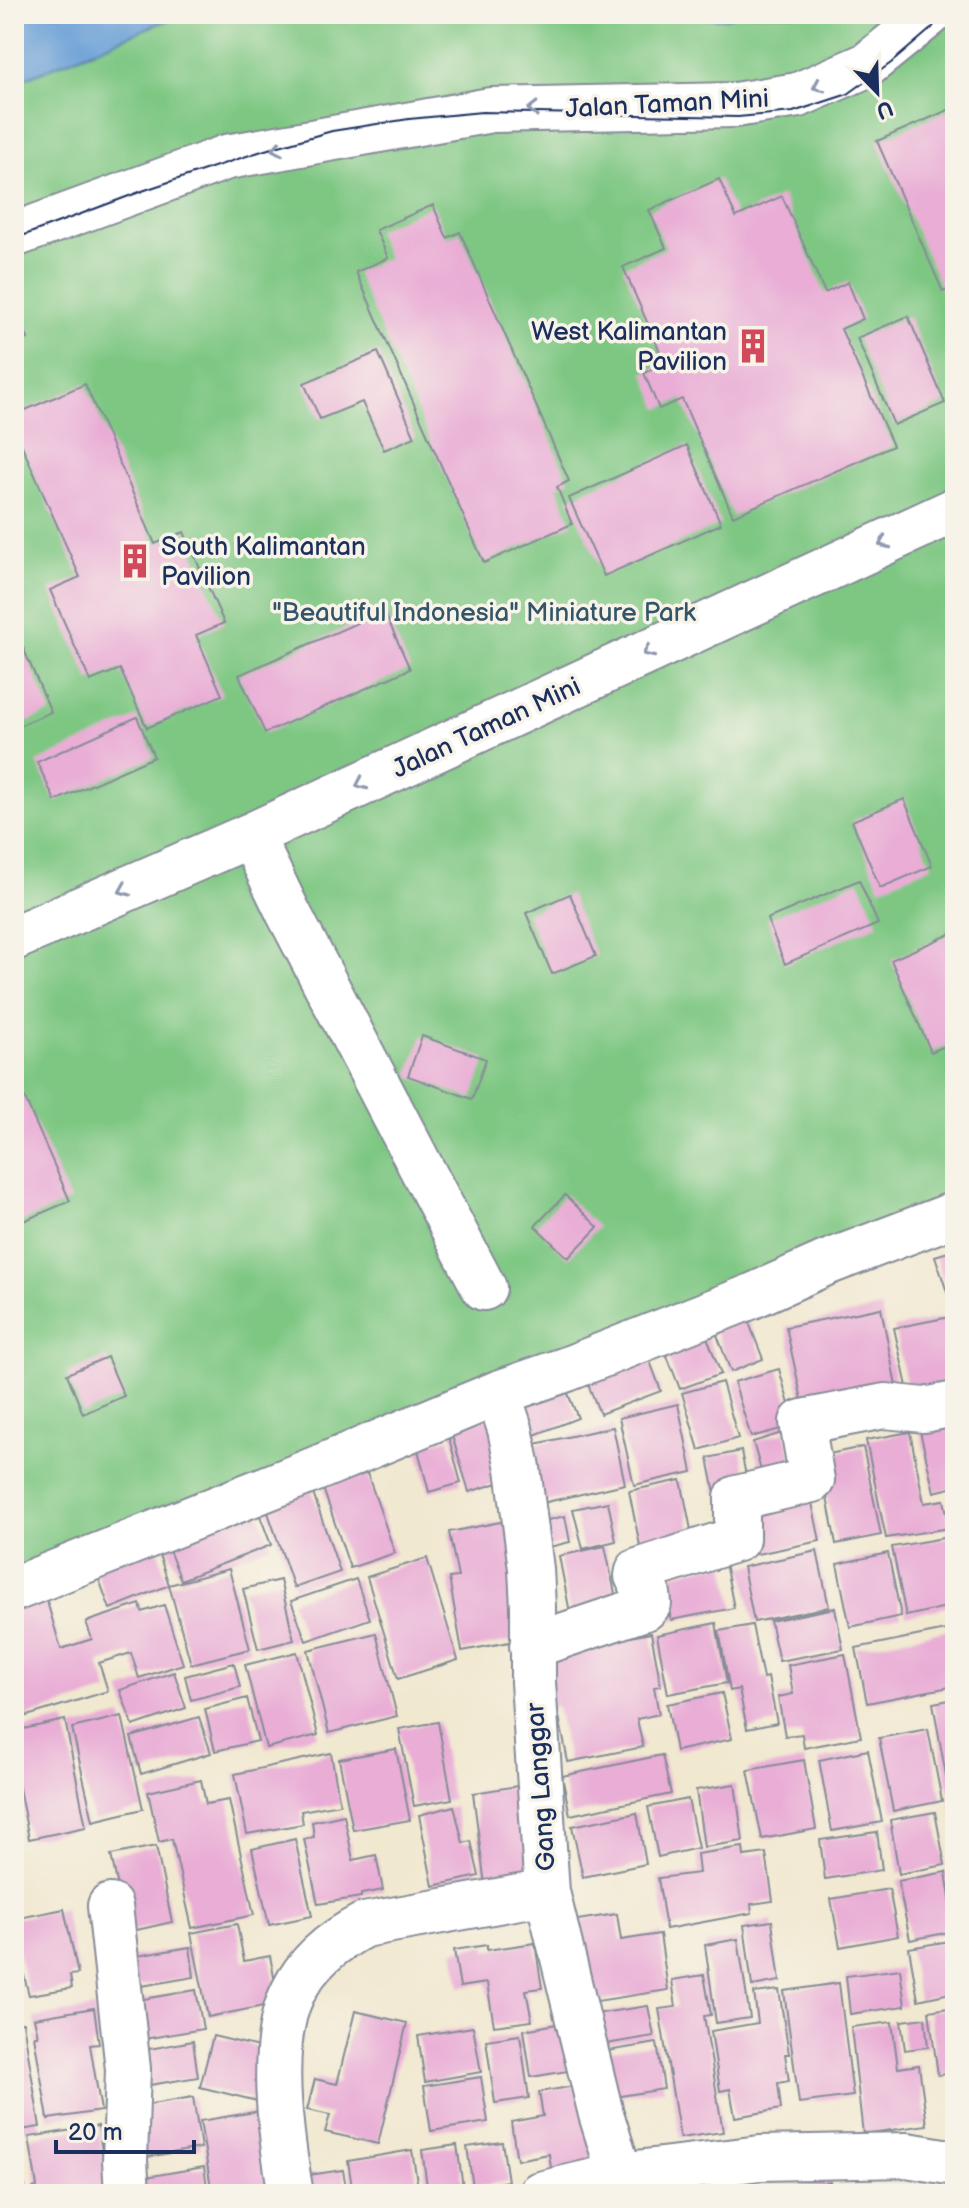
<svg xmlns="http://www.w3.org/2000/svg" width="969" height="2208" viewBox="0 0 969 2208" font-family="'Balsamiq Sans',sans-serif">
  <rect width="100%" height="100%" fill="#f7f3e8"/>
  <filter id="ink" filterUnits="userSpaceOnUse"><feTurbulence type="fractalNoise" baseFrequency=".0125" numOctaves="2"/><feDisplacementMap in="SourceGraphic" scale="16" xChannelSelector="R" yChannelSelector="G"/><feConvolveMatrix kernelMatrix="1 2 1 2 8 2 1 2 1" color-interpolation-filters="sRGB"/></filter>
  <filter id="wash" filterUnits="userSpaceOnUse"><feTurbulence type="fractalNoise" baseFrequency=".006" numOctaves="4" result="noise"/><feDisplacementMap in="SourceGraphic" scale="32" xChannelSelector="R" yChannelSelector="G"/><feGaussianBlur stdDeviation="1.8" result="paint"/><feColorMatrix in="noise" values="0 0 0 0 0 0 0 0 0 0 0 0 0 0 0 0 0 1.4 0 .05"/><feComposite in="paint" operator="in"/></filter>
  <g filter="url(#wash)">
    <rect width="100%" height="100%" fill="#f1e8d0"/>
    <path fill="#7ec783" stroke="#4c7b70" stroke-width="2" d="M14,14H955V1210L14,1579Z"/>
    <path fill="#6aa0d7" stroke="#42689a" stroke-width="2" d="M14,14H188L165,21L14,83Z
      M622,14H737L724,19Z"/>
    <g id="blocks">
      <path fill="#e9add6" d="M955,107V287L943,292L877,141Z
        M719,179L736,217L782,196L825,293L848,282L863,319L841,329L893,446L733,516L682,399L659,409L644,373L665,363L623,267L666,248L649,210Z
        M433,205L447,238L460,232L569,481L557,487L572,524L484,563L356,272L388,258L376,230Z
        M14,307L28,339L14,345Z
        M908,316L945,403L894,425L857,338Z
        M378,352L415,437L384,450L362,402L320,419L304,383Z
        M85,384L155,544L184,532L224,623L196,635L222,695L147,728L120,669L90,681L50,590L80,577L14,428V415Z
        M687,445L721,524L604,576L569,498Z
        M384,611L410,669L265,733L239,675Z
        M14,627L51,712L14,728Z
        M137,717L154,757L55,801L37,762Z
        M904,799L932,866L880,888L852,821Z
        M859,880L878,924L785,964L767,919Z
        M570,894L596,956L552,974L526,913Z
        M955,932V1042L931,1052L891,960Z
        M422,1036L486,1059L472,1099L408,1076Z
        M14,1074L70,1201L14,1225Z
        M565,1195L598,1227L568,1258L535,1226Z
        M955,1250V1303L951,1304L935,1256Z
        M881,1308L897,1391L804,1409L786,1327Z
        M746,1315L763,1359L731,1372L714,1327Z
        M950,1317L955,1343V1381L908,1391L894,1328Z
        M705,1332L721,1374L680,1389L664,1348Z
        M647,1353L661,1391L600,1414L585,1377Z
        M107,1357L124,1396L83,1414L67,1374Z
        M779,1369L795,1425L751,1437L734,1382Z
        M722,1382L738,1438L699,1450L682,1393Z
        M564,1384L578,1418L527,1438L514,1404Z
        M678,1404L692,1472L634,1485L619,1418Z
        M955,1409V1487L934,1492L917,1418Z
        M497,1415L514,1478L469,1492L450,1429Z
        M613,1427L625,1484L538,1504L526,1446Z
        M785,1432L797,1471L764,1481L753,1442Z
        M910,1432L924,1503L944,1500L950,1528L886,1538L866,1440Z
        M449,1438L461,1483L429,1492L417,1446Z
        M863,1447L881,1535L836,1544L819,1456Z
        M741,1451L748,1486L715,1493L708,1458Z
        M367,1473L395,1553L350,1568L323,1488Z
        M307,1476L340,1572L294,1588L261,1492Z
        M681,1480L693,1540L641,1551L629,1491Z
        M810,1493L820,1541L757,1554L748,1506Z
        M253,1497L271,1545L181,1580L162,1533Z
        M608,1502L616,1541L583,1549L573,1509Z
        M565,1516L570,1542L537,1550L531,1524Z
        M511,1520L525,1639L462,1651L449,1578L458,1577L449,1532Z
        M949,1537L955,1568V1605L906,1616L892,1547Z
        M154,1539L169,1585L229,1569L250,1649L191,1664L169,1585L110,1609L93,1563Z
        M605,1546L618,1608L571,1618L559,1556Z
        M817,1551L829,1607L754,1622L743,1567Z
        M888,1553L901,1616L850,1627L837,1564Z
        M427,1558L458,1660L398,1679L367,1577Z
        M725,1563L734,1608L671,1620L663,1576Z
        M356,1579L370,1619L306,1641L291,1601Z
        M280,1580L294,1640L258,1649L243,1589Z
        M43,1588L61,1649L92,1639L86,1622L140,1604L142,1612L164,1605L183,1664L139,1678L131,1653L99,1663L108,1691L27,1716L14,1675V1598Z
        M835,1608L843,1649L779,1661L770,1621Z
        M716,1623L727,1683L668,1694L657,1635Z
        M752,1625L763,1678L768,1677L777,1723L747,1729L739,1689L730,1691L719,1631Z
        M951,1629L955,1648V1686L867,1703L856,1648Z
        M376,1633L397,1716L329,1733L308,1650Z
        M651,1633L661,1686L654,1687L659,1714L637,1719L643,1747L568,1762L557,1706L544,1709L533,1656Z
        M297,1652L318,1735L266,1748L245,1665Z
        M845,1654L861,1737L804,1748L802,1734L785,1736L778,1697L793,1694L788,1665Z
        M234,1663L240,1687L191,1700L185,1676Z
        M174,1672L186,1708L133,1726L120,1690Z
        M722,1693L732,1739L676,1751L667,1704Z
        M247,1698L258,1741L215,1751L205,1709Z
        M955,1699V1815H953L933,1703Z
        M122,1716L143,1809L93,1821L72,1728Z
        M199,1717L211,1753L141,1774L131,1737Z
        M65,1720L86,1827L29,1839L14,1763V1731Z
        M438,1722L452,1799L414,1806L399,1729Z
        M928,1729L942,1801L893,1811L879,1738Z
        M396,1749L410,1820L353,1830L339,1759Z
        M868,1750L882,1822L832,1831L819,1760Z
        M331,1753L340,1804L301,1811L303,1824L247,1834L235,1774Z
        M662,1755L671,1794L570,1815L562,1776Z
        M804,1760L816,1829L762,1839L748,1770Z
        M201,1780L206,1804L229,1800L254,1915L192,1928L172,1839L159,1842L148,1792Z
        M735,1784L743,1841L704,1847L696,1790Z
        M524,1785L536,1877L485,1885L473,1793Z
        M688,1799L698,1848L658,1857L648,1807Z
        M454,1806L463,1843L471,1841L479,1876L433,1886L419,1815Z
        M935,1812L945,1865L899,1874L890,1820Z
        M637,1813L646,1864L583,1877L572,1826Z
        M344,1815L353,1860L376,1855L383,1890L361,1894V1897L318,1904L304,1839L314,1837L312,1822Z
        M877,1832L882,1870L825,1879L820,1840Z
        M295,1839L312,1916L269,1925L252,1849Z
        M156,1846L172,1922L128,1932L111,1855Z
        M743,1847L744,1856L766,1853L773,1901L751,1904L752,1913L666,1929L658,1878L699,1873L697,1854Z
        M946,1872L955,1931L910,1940L898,1881Z
        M889,1889L898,1936L840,1947L831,1899Z
        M64,1909L78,1974L70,1975L72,1988L29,1995L14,1937V1919Z
        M617,1914L621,1940L660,1934L668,1990L591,2002L564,1922Z
        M772,1921L780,1981L752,1986L744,1925Z
        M237,1924L244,1961L270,1956L279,2003L208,2017L191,1933Z
        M738,1939L750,2018L716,2023L705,1945Z
        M955,1940V1992L918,2000L909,1948Z
        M535,1943L542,1988L526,1990L532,2021L494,2026L487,1983L460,1987L454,1950L487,1945V1950Z
        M190,1947L194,1977L130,1988L125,1958Z
        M900,1969L905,2006L850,2014L846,1976Z
        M704,1975L711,2015L704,2016L723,2132L680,2138L659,2009L676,2007L672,1980Z
        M839,1983L853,2096L799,2103L784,1991Z
        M196,1990L203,2029L138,2040L132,2001Z
        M779,1990L789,2054H785L789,2081L778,2083L781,2109L735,2117L730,2089L720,2091L711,2031L758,2023L754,1993Z
        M648,2006L654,2036L600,2045L595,2014Z
        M955,2007V2073L938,2075L929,2011Z
        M94,2008L99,2044L90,2045L101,2111L48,2119L34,2036H38L34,2018Z
        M355,2011L407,2023L378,2144L325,2132L330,2115L307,2110L315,2079L337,2084Z
        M925,2018L928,2047L905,2050L901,2021Z
        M573,2021L580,2069L531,2077L524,2030Z
        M23,2022L40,2127L14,2131V2023Z
        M892,2022L898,2068L919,2065L927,2125L863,2134L851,2027Z
        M473,2027L481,2072L425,2082L418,2036Z
        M520,2035L529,2098L495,2103L486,2040Z
        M213,2036L275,2051L261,2102L200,2087Z
        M193,2041L198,2077L138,2087L133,2052Z
        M657,2043L664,2089L608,2098L601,2052Z
        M481,2077L488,2122L431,2131L424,2086Z
        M581,2085L594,2168L552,2175L549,2154L517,2160L511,2122L543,2116L539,2092Z
        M193,2097L201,2148L141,2158L133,2107Z
        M261,2111L275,2194H212L200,2121Z
        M98,2126L109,2194H34L33,2188L37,2187L29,2137Z
        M502,2142L508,2181L473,2187L467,2147Z
        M14,2145H18L26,2194H14Z
        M457,2145L464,2194H428L422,2150Z
        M412,2150L419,2194H353L348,2161Z
        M204,2167L208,2194H142L140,2178Z
        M343,2170L347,2194H305L302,2176Z
        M830,2182L831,2194H780L779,2188Z"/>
    </g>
  </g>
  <g filter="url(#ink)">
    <use href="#blocks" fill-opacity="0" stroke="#868c97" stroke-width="2"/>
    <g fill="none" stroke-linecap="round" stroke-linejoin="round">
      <g stroke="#868c97" stroke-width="48">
        <path id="minor" d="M14,235L227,157L491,110L735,105L798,95L867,65L930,14
          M251,835L288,912L484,1288
          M14,938L251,835L955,510
          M498,1393L510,1429L518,1468L531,1569L533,1607V1682L547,1892L601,2114L620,2175
          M14,1589L313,1470L498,1393L567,1369L750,1297L826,1263L955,1214
          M532,1646L645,1608L649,1603L648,1594L637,1576L638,1571L737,1539V1498L812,1480L802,1422L885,1406L924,1410L955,1404
          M110,1906L128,2069L125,2160L127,2194
          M291,2194C281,2138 267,2044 293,1992C308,1961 335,1940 364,1925L547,1892
          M540,2194L620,2175L760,2158L907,2155L955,2163"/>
      </g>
      <use href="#minor" stroke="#fff" stroke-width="44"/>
      <path stroke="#1b2f5e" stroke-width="2" d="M14,239L145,190L265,150L332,131L409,119L482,112L738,117L793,112L848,94L891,63L932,28L942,14"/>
    </g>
    <defs><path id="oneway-chevron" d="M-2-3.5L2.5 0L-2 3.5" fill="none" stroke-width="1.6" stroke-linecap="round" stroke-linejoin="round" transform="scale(2)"/></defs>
    <g stroke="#8d97ae">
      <use href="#oneway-chevron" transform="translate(818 86) rotate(156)"/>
      <use href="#oneway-chevron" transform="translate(533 109) rotate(179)"/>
      <use href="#oneway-chevron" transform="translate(277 149) rotate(170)"/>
      <use href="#oneway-chevron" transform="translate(884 543) rotate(155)"/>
      <use href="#oneway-chevron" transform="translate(648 652) rotate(155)"/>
      <use href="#oneway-chevron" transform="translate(361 784) rotate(155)"/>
      <use href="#oneway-chevron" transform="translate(124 890) rotate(157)"/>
    </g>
  </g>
  <defs>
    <g id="building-bare" transform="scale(2.76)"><path d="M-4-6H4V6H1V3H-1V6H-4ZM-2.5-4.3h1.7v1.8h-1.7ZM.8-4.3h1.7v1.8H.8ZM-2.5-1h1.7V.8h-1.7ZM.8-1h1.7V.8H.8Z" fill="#d1495b" stroke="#f7f3e8" stroke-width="2.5" paint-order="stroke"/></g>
  </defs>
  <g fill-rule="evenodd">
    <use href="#building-bare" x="753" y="346"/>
    <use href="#building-bare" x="135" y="561"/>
  </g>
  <g text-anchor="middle" stroke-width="7" stroke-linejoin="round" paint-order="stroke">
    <g font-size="26" fill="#1b2f5e" stroke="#f7f3e8">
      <text transform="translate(667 103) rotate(-3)" y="9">Jalan Taman Mini</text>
      <text transform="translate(486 727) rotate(-25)" y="9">Jalan Taman Mini</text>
      <text transform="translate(540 1787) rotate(-94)" y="9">Gang Langgar</text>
    </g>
    <g font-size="26" fill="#1b2f5e" stroke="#f7f3e8" text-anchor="end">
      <text x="727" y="340">West Kalimantan<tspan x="727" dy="30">Pavilion</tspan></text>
      <text x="161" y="555" text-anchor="start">South Kalimantan<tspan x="161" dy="30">Pavilion</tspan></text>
    </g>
    <g font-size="26" fill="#345567" stroke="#f7f3e8">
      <text x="484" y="621">"Beautiful Indonesia" Miniature Park</text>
    </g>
  </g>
  <rect width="969" height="2208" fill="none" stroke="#f7f3e8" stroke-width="48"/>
  <g transform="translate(877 92) rotate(157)" stroke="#f7f3e8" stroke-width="6" paint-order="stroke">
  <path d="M0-6L14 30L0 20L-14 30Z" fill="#1b2f5e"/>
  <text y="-12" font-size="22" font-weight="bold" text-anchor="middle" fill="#1b2f5e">U</text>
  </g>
  <path d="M56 2140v12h138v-12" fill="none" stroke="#1b2f5e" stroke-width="4"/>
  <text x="68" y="2140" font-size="24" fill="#1b2f5e" stroke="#f7f3e8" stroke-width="6" paint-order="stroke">20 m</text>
</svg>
